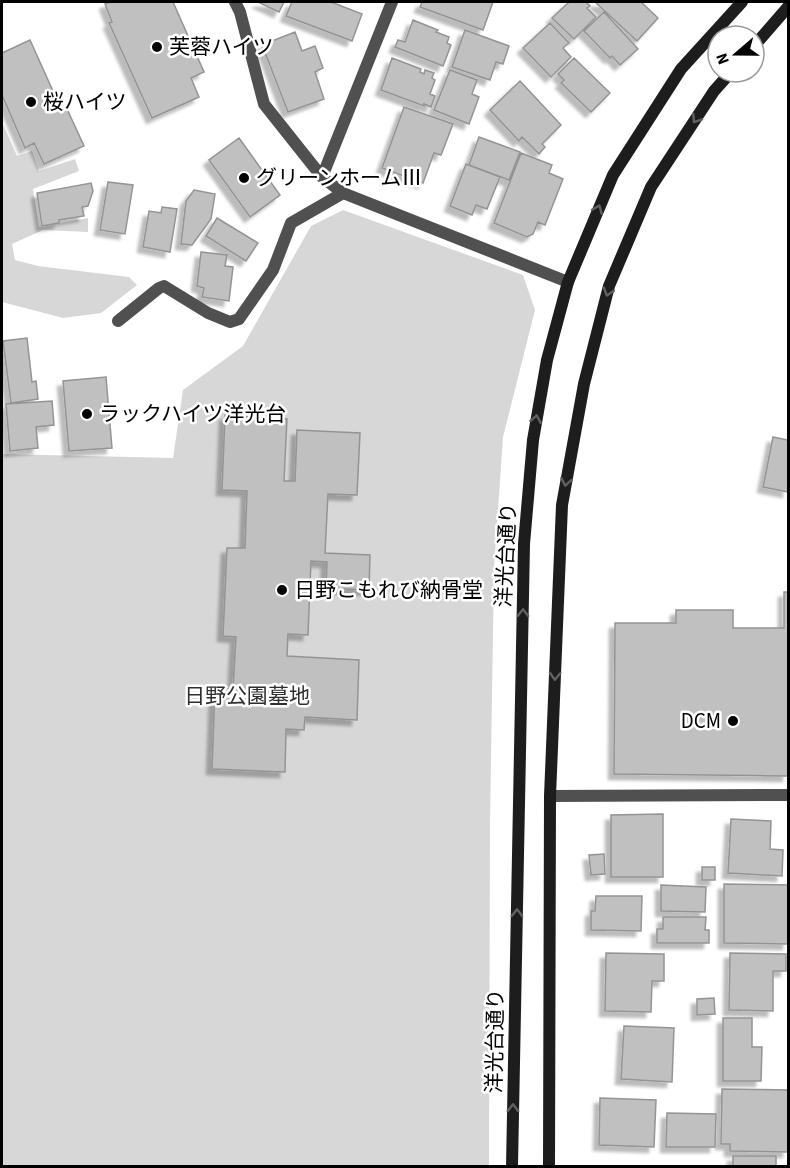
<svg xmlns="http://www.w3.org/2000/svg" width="790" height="1168" viewBox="0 0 790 1168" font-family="'Source Sans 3','Noto Sans JP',sans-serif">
  <defs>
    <filter id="shadow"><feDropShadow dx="-5.5" dy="5.5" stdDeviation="1.5" flood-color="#0004"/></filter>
  </defs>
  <rect width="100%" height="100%" fill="#fff"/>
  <path fill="#d7d7d7" d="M2,122L17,156L32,151L39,171L75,159L79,171L33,189L39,227L88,218V232L43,230L12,244L15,260L38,266L129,277L137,285L101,313L63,318L2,302Z
    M343,210L523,275L535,310L503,437L494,568L490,824L489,1166H2V454L173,458L183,390L243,346L311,226Z"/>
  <path fill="#c0c0c0" stroke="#949494" stroke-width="1.5" filter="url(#shadow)" d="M111,2H173L204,72L191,78L199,97L152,118L109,23L112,22L105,4Z
    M258,2H284L279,12Z
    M292,2H331L362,14L352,41L286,16Z
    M422,2H493L483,30L420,7Z
    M569,2H586L590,6L587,8L596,17L574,39L552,18Z
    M595,2H641L658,18L637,41Z
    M604,12L638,49L620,65L612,56L610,58L584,31Z
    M413,20L438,30L436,32L449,37L447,43L451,45L443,66L395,47L398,40L405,42Z
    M550,23L569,43L563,48L571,57L551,77L523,48Z
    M465,30L509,46L503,64L496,62L490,80L452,67Z
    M295,32L302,51L315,46L323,68L315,72L324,99L288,112L262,45Z
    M30,40L62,111L67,109L84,146L44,164L34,143L25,148L2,95V53Z
    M392,58L421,69L420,72L424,74L425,70L434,73L432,78L435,80L430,94L435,96L431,107L424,104V106L381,90Z
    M574,58L610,93L591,112L561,83L564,80L558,74Z
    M450,70L477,80L472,94L479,97L469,124L434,110Z
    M520,81L561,125L542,144L545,147L539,154L522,137L519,141L490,110Z
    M404,107L453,124L441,155L434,153L423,183L382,168Z
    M479,137L520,152L509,180L469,165Z
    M239,138L280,195L250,217L209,160Z
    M521,153L552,165L549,173L563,179L545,225L538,222L533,234L527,237L494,223Z
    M466,164L500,177L487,209L476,205L472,215L450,206Z
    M108,182L133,185L125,234L100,230Z
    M91,183L93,191L88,206L82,207L84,216L59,220V223L42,226L37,193Z
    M194,190L215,194L211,219L192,245L181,244L186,201Z
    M162,207L177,209L170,252L143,247L149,211L161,213Z
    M217,218L258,243L246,261L206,236Z
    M201,252L227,255L225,266L233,267L229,301L202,297L204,288L197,286Z
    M27,338L32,382L36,381L38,399L11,403L3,341Z
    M106,377L112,448L69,451L63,381Z
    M52,401L54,425L36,427L38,448L10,451L6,404Z
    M225,415L287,419L284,481H295L297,430L360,433L357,495L328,494L325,553L370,555L369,590L326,588L327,562L311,561L308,635L288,634L287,656L359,660L357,720L305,717L304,730L286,729L285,772L212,769L215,687L233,689L236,637L223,636L227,548H245L247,491L222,490Z
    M773,437L788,440V492L763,487Z
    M784,592H788V776L614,774L615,623H676V610H733V628H784Z
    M663,814V877H611V815Z
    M731,819L771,821L770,849L783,850L782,876L728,873Z
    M604,854L605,874L591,875L589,855Z
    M702,867H715V880H702Z
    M724,884L788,885V944L724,943Z
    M661,885L706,887L705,912L661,911Z
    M596,896H642L641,931L591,930V911H595Z
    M663,917H706L705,930H709V943H657V929H663Z
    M606,953L664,954V981H652L651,1012L605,1011Z
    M730,953L786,954V971H773V1011L729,1010Z
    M714,998L715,1014L697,1015V999Z
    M723,1018H752V1047H762L761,1081H723Z
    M624,1026L674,1028L672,1082L621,1079Z
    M722,1089L788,1090V1152L730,1151V1144H721Z
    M600,1098L656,1100L654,1147L599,1145Z
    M667,1113L716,1114L715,1147H666Z
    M733,1156H776V1166H733Z"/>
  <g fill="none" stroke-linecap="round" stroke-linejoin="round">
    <path stroke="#505050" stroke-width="12" d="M235,2L240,12L264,104L322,177L343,193L568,282
      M322,177L392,2
      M118,321L159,288L164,286L208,313L230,322L239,319L273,270L291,223L343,193
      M550,796L788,795"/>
    <path stroke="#1d1d1d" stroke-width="12" d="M754,46L788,7
      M512,1166L524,544L533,440L547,360L568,282L613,175L681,69L742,2
      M549,1166L550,796L562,505L584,384L609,286L651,187L714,91L731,72"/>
  </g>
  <defs><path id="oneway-chevron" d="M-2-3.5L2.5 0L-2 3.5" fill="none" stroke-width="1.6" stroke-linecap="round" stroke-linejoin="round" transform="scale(1.5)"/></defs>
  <g stroke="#616161">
    <use href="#oneway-chevron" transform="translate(696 119) rotate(123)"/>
    <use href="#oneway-chevron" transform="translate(598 209) rotate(-67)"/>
    <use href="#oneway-chevron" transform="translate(608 292) rotate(107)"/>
    <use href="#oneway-chevron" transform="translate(536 419) rotate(-80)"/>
    <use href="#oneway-chevron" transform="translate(566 482) rotate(100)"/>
    <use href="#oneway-chevron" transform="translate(523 613) rotate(-89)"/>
    <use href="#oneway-chevron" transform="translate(555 676) rotate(92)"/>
    <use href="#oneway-chevron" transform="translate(517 913) rotate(-89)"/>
    <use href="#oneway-chevron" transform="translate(513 1108) rotate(-89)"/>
  </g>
  <g fill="#000" stroke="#fff" stroke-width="2">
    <circle cx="157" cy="47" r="6"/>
    <circle cx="31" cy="102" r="6"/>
    <circle cx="244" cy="178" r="6"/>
    <circle cx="87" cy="414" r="6"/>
    <circle cx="282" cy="590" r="6"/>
    <circle cx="733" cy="721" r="6"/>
  </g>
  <g text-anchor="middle" stroke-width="5" stroke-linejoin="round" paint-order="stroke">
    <g font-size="21" fill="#000" stroke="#fff" text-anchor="start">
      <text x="169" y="54">芙蓉ハイツ</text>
      <text x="43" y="109">桜ハイツ</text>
      <text x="256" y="185">グリーンホームⅢ</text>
      <text x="99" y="421">ラックハイツ洋光台</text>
      <text x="294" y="597">日野こもれび納骨堂</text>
      <text x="721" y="728" text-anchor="end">DCM</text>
    </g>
    <g font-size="21" fill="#000" stroke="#fff">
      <text transform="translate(506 555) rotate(-87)" y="7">洋光台通り</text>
      <text transform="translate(495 1041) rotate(-89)" y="7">洋光台通り</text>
    </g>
    <g font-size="21" fill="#2e2e2e" stroke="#fff">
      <text x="247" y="703">日野公園墓地</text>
    </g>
  </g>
  <rect width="790" height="1168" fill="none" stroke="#000000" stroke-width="6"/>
  <g transform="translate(736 54) rotate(250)"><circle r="28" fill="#ffffff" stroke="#999999" stroke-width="1.5"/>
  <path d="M0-4.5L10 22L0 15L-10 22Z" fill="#000000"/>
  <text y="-9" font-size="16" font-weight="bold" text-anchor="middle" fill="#000000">N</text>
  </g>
</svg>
